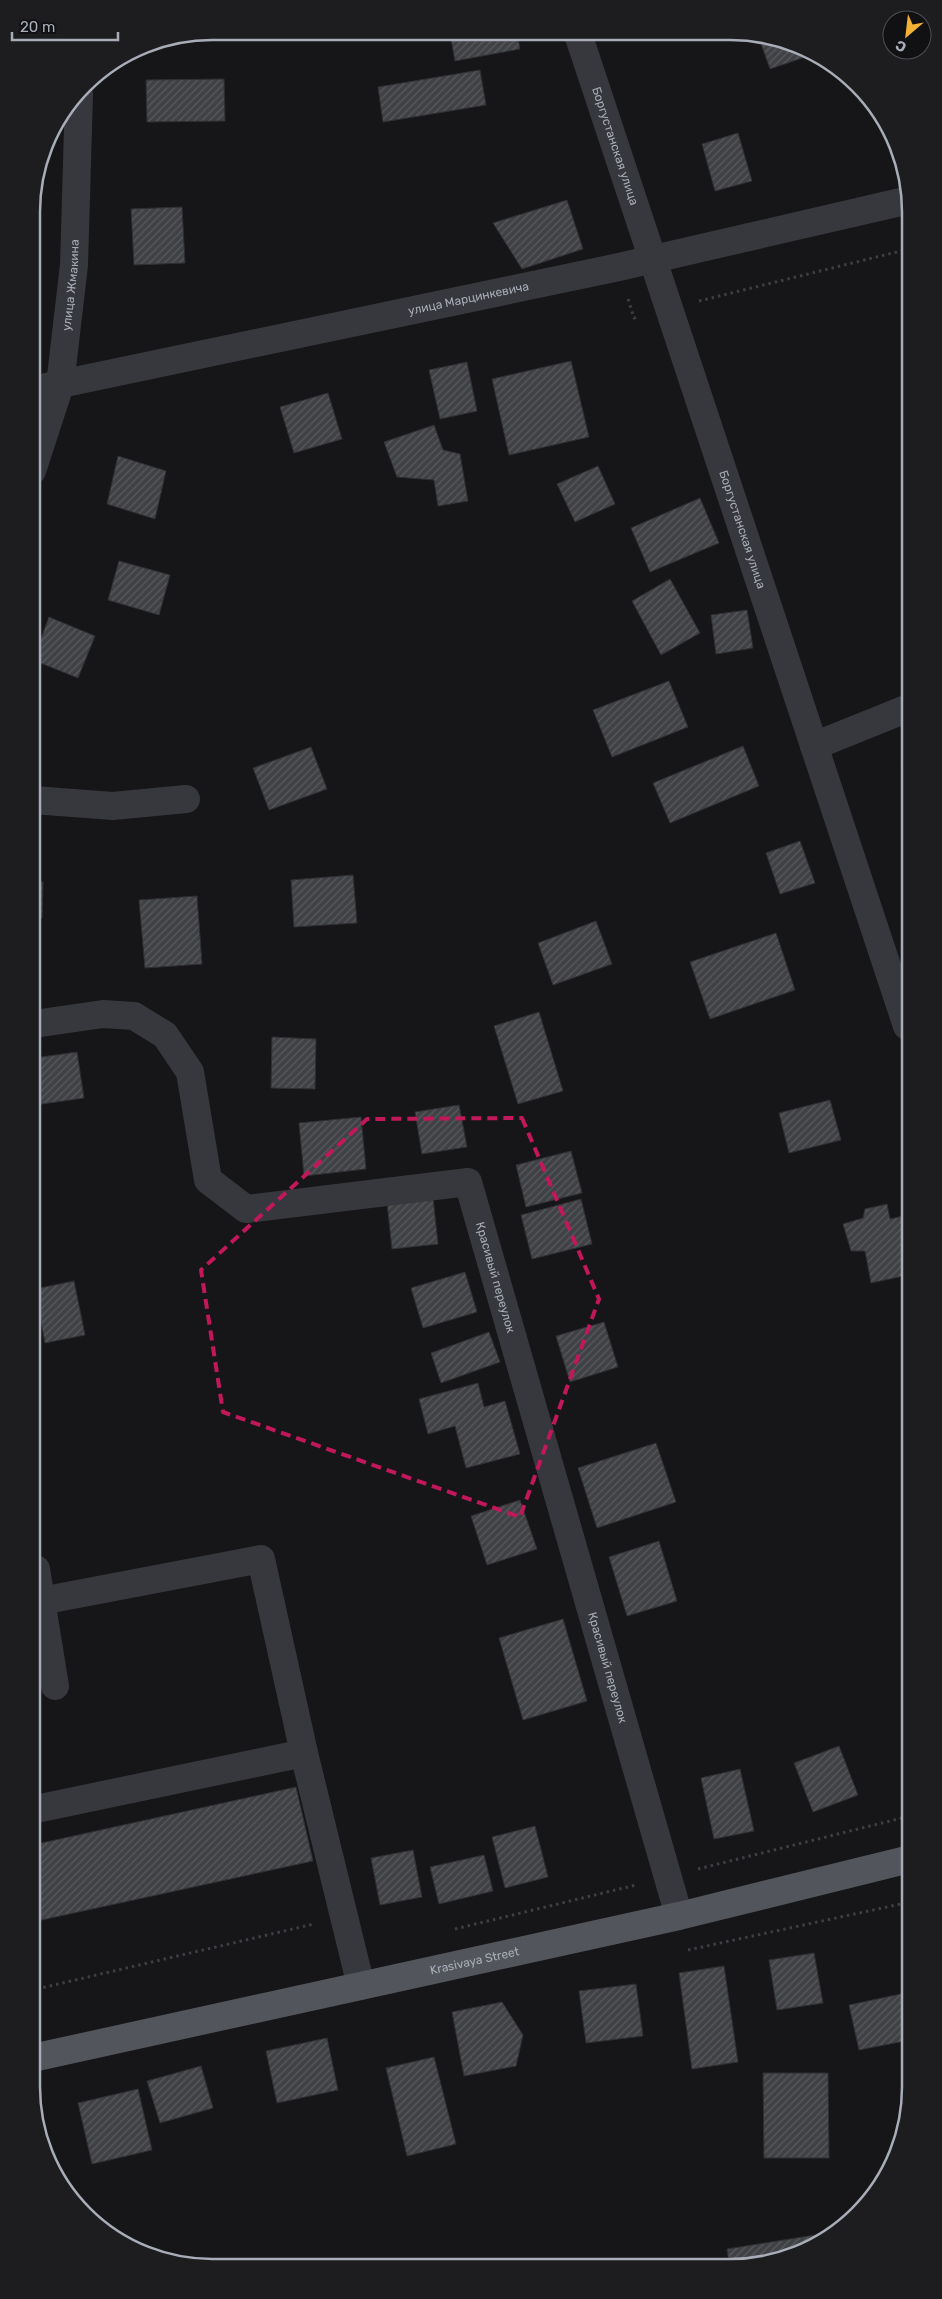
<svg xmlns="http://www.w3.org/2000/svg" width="942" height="2299" viewBox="0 0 942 2299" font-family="Rubik,sans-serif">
  <defs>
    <pattern id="building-hatch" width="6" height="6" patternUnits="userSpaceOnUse" patternTransform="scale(1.25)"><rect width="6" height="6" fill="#404145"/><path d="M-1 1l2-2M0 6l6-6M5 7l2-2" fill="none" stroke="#595a5e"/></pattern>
  </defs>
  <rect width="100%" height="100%" fill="#161618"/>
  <path fill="url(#building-hatch)" stroke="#303034" d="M450,33H517L520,49L455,61Z
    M666,34H682L668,40Z
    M758,35H765L808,56L770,69Z
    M480,70L486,105L383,122L378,87Z
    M224,79L225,121L147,122L146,80Z
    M738,133L752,181L715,191L702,144Z
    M567,200L583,249L522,269L493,223Z
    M182,207L185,263L134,265L131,209Z
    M571,361L589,437L509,455L492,379Z
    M467,362L477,411L440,419L429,370Z
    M328,393L342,439L294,453L280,407Z
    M434,425L443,450L460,454L468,501L438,506L434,480L397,477L384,442Z
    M118,456L166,471L155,519L107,504Z
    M598,466L615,504L575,522L557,484Z
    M700,498L719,543L650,572L631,528Z
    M119,561L170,575L159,615L108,600Z
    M670,579L700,633L661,655L632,601Z
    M747,610L753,648L716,654L711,615Z
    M49,617L95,636L78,678L33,660Z
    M669,681L688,727L612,757L593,710Z
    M743,746L759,786L670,823L653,783Z
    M311,747L327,789L269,810L253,768Z
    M906,764V784L901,766Z
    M800,841L815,883L780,894L766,853Z
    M353,875L357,923L294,927L291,880Z
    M34,881L43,882L42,918H34Z
    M197,896L202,964L145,968L139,900Z
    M596,921L612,964L553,985L538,943Z
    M776,933L795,990L710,1019L690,962Z
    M539,1012L563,1091L518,1104L494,1026Z
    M272,1037L316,1039L315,1089L271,1088Z
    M77,1052L84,1098L35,1105L34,1058Z
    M830,1100L841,1140L789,1153L779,1113Z
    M459,1105L467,1147L422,1154L415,1112Z
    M361,1117L366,1169L304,1176L299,1123Z
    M571,1151L582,1193L526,1207L516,1165Z
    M433,1198L438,1244L392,1249L387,1203Z
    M581,1199L592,1244L532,1259L521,1215Z
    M887,1204L890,1219L908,1215V1275L871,1283L865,1251H851L843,1224L863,1218L865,1209Z
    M465,1272L477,1312L423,1328L411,1288Z
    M74,1281L85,1335L45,1343L35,1289Z
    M604,1322L618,1367L570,1382L556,1336Z
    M489,1332L500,1362L441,1383L431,1353Z
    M478,1383L484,1407L505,1401L520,1454L466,1468L455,1426L428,1434L419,1399Z
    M656,1443L676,1502L597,1528L578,1468Z
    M520,1500L537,1549L487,1565L471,1516Z
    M659,1541L677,1601L627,1616L609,1557Z
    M563,1619L587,1701L523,1720L499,1638Z
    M839,1746L858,1795L813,1812L794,1763Z
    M740,1769L754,1831L714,1839L701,1778Z
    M296,1787L313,1861L37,1921V1844Z
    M535,1826L548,1877L505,1888L492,1837Z
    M413,1850L422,1897L380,1905L371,1858Z
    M484,1855L493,1891L439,1904L430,1867Z
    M814,1953L823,2003L777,2010L769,1960Z
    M724,1966L738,2062L692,2069L679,1973Z
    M636,1984L643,2036L586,2043L579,1991Z
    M910,1992V2040L859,2050L849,2005Z
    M502,2002L523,2035L516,2066L464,2076L452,2012Z
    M327,2038L338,2090L277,2103L266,2051Z
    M434,2057L456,2144L407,2156L386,2068Z
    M201,2066L213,2108L160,2123L147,2081Z
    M763,2073H828L829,2158H764Z
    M138,2089L152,2150L92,2164L78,2103Z
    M834,2232L820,2243L776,2262H729L727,2249Z"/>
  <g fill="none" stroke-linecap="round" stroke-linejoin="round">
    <path stroke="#3d3f44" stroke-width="3" stroke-dasharray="2.5 4" stroke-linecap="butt" d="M542,33L545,41
      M628,299L634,318L637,317
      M699,301L905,250
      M698,1869L910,1816
      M455,1929L636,1885
      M688,1950L910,1902
      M37,1989L314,1924"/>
    <g stroke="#37383d" stroke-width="28">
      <path id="s1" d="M578,34L907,1026"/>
      <path id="s2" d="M32,390L619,267L905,201"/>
      <path id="s3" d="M32,471L60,385L74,265L79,94"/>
      <path d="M814,746L906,709"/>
      <path d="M33,800L113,806L186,799"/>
      <path id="s4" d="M34,1024L103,1014L134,1016L165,1035L190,1072L208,1180L246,1209L468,1182L679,1916"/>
      <path d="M36,1569L55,1686"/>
      <path d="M41,1601L261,1559L304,1753L361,1986"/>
      <path d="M36,1809L304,1753"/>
    </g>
    <path stroke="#53555c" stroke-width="28" id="s5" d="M37,2057L679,1916L910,1859"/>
  </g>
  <path fill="none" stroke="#c2185b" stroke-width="4" stroke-dasharray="10 6" stroke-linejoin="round" d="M522,1118L599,1299L520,1517L223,1412L201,1270L367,1119Z"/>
  <g text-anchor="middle" stroke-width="4" stroke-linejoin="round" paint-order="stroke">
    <g font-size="12" fill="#a8adb8" stroke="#111113">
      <text dy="4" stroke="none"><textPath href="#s1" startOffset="118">Боргустанская улица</textPath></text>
      <text dy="4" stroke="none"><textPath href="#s3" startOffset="191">улица Жмакина</textPath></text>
      <text dy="4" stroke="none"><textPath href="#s2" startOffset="446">улица Марцинкевича</textPath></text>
      <text dy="4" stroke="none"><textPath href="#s1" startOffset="522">Боргустанская улица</textPath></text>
      <text dy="4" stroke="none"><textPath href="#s4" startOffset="662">Красивый переулок</textPath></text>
      <text dy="4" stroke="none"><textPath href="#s4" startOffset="1068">Красивый переулок</textPath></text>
      <text dy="4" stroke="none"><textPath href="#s5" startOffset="448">Krasivaya Street</textPath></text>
    </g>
  </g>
  <path d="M0 0H942V2299H0ZM212 40H730A172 172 0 0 1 902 212V2087A172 172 0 0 1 730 2259H212A172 172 0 0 1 40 2087V212A172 172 0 0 1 212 40Z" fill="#1d1d20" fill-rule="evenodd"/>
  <path fill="none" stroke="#a8adb8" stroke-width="2.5" d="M212 40H730A172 172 0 0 1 902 212V2087A172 172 0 0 1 730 2259H212A172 172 0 0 1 40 2087V212A172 172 0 0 1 212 40Z"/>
  <g transform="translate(907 35) rotate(208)"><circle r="24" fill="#111113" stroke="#4d4f55"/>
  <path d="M0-4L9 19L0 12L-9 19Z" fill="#f2b134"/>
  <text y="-8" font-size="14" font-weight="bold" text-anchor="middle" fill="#a8adb8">С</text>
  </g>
  <path d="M12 32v8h106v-8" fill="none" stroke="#a8adb8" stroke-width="2.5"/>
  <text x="20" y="32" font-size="15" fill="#a8adb8" stroke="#111113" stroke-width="4" paint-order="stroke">20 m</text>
</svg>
